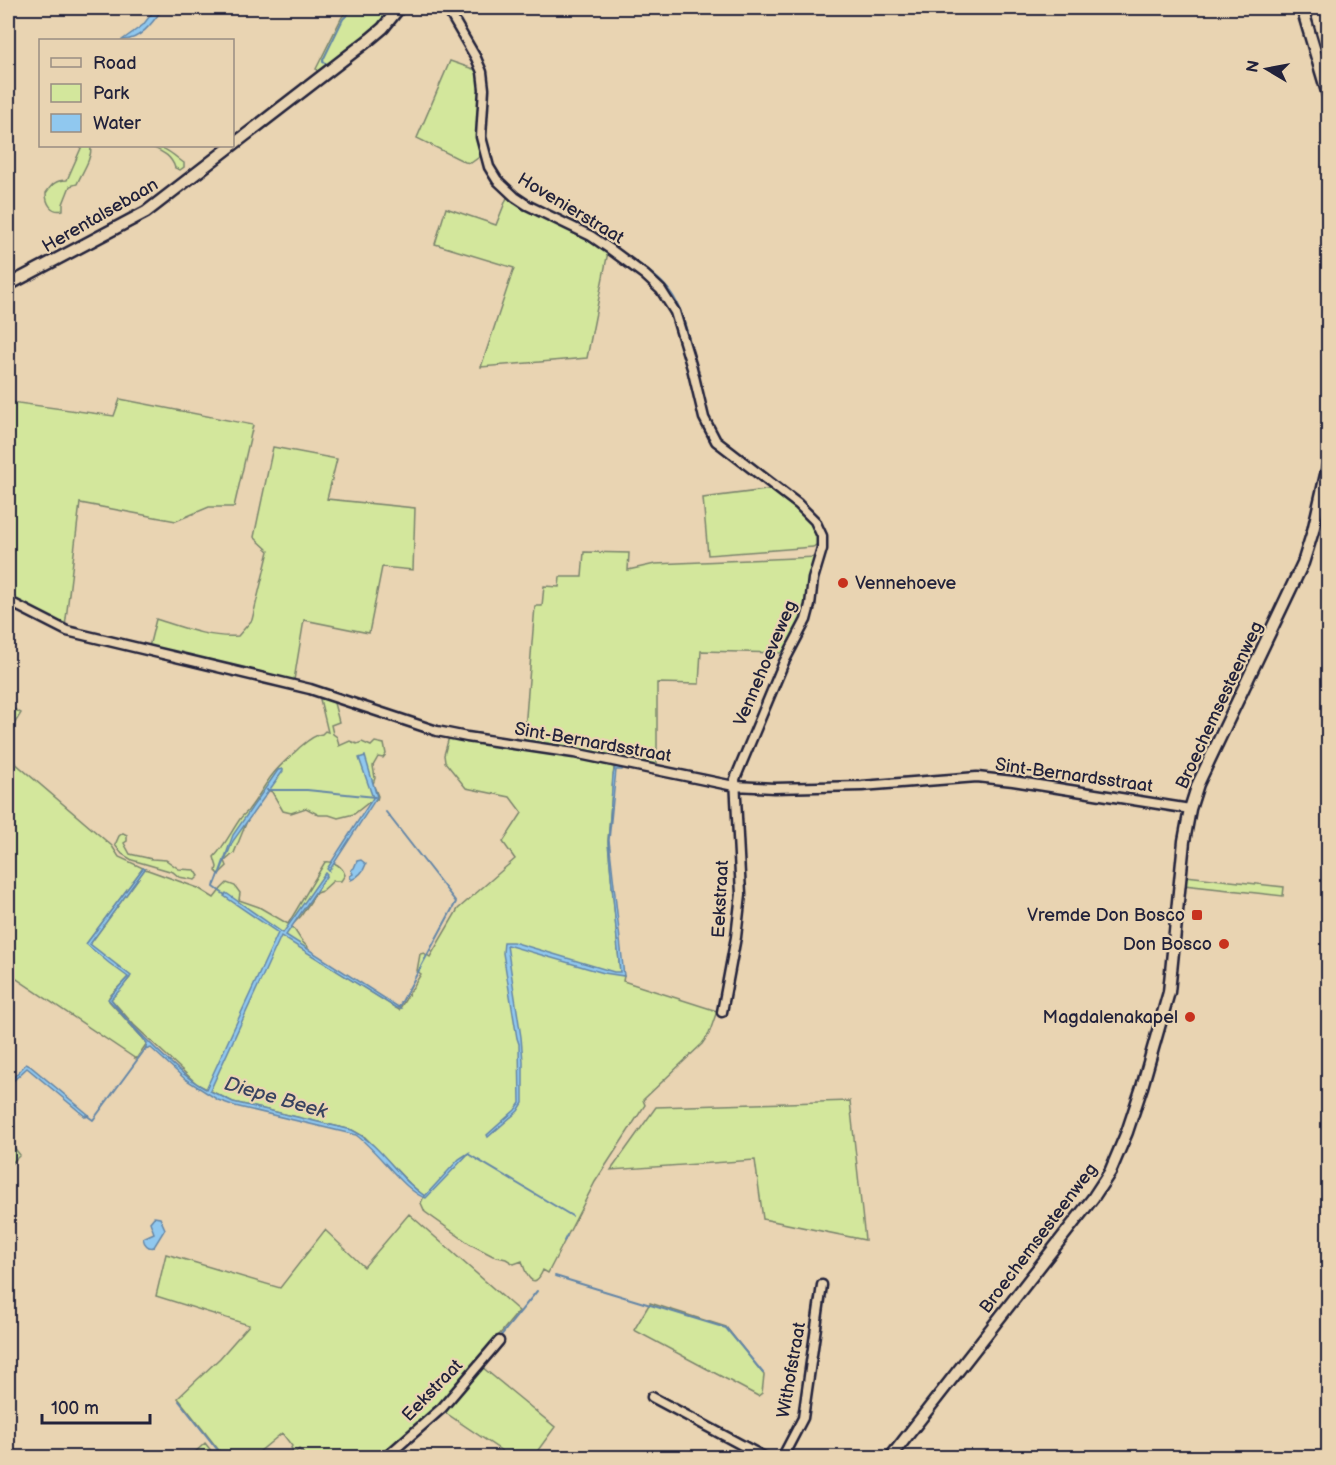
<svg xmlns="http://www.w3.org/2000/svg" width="1336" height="1465" viewBox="0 0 1336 1465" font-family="'Balsamiq Sans',sans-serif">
  <rect width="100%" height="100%" fill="#e9d4b2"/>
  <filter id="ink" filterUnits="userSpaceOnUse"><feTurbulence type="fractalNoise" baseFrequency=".0167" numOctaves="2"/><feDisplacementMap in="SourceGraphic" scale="12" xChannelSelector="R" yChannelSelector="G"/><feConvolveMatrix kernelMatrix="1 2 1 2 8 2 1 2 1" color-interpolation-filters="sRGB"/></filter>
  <g filter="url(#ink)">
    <path fill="#d3e79c" stroke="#7a846c" stroke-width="1.5" d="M349,8H395L372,32L318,73L316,69L342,17Z
      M450,61L479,71C479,78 481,84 481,91C482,115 474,131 482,155L471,163L465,162L417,138Z
      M82,146H91C92,159 82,172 77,184L70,186L63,204V210C51,213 46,203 46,193C52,184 56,180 67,180Z
      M150,146C164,145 174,156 184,163V167L180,170L175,168C171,155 162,152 150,146Z
      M508,195L608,252L587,358L481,367L514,268L435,244L446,208L496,225Z
      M120,399L253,425L234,507H209L176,521L80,503L65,627L8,597V446L11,402L114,416Z
      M273,447L337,459L327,499L415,508L413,570L382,567L369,633L304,620L294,680L149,647L156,619C184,628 209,638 238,636L252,620L269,551L254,537Z
      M774,489C793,504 815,517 819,543L813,547L708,555L703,498Z
      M584,552L629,553L628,570L655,564L816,557L805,612L784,653L701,651L699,684L657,683V769L577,750L524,741L535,606H542L544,586L559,587L560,577H582Z
      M319,695L333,699L339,722L331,725L333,734L337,737L339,746L350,741L357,744L362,742L371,746L375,742L384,744L386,754L383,758L378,757L373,766L375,778L373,784L378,796L377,800L368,803L354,814L338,818L329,815H319L306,808L291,813L283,811L272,792L268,790L247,821L234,853L225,861L227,866L219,874L216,871L217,867L214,857C225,845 231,832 240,819C242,815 247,813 249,809C258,798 264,785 273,774C280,765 290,757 299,748C305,743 313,735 322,734L325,731L328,732Z
      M8,706L21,713L8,734Z
      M449,737L559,754L614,767L608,841L620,972L624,976L623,981L717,1011L709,1034L702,1044L643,1100L645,1105L595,1182L548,1273L543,1270C533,1294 525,1272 522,1261L514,1264L506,1259L493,1256L470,1244L425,1212L421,1203L424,1196L410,1184L365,1137L352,1130L233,1102L197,1084L134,1025L111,999L130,978L129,976L109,997V1001L147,1043L136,1059L8,973V757L112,846L119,857L143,868L87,943L90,944L145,869L198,888L214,898L221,889L227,883L235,886L240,893L239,900L259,907L288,924L325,862C334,861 342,866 345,875L341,881H333L322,891L316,893L301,916L291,926C299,933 298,940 308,947L307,952L399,1010L421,974L417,971L420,954L424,953L430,957L458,909L515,859L503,842L522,813L510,797L466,788L445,762L444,755Z
      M123,833L127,835V841L124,843L130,854L152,859L166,860L179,869L195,870L199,876L195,880L179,877L173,872L132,860L122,854L115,845L119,836Z
      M1186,876L1284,887L1283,896L1184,885Z
      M850,1101L865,1240L763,1219L755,1160L611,1170L656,1107Z
      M8,1140L20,1155L8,1167Z
      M409,1214L519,1311L440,1406L379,1457H307L299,1449L295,1453L291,1448L292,1446L282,1433L253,1457L225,1458L178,1398L220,1358L249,1325L156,1296L166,1254L280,1288L325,1230L364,1267Z
      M650,1303L726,1327L764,1375L762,1393L758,1396L634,1330Z
      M482,1367L555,1427L533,1457H511L443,1411Z
      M205,1443L216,1457H190Z"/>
    <path fill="#90c8ef" stroke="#6486a7" stroke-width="1.5" d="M156,8H163C153,22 140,41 122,40L143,25Z
      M365,756L377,797L329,871L327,869L373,798L359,758Z
      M615,767L623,768L622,770H616L609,840L624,976L604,973L507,945L521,1037L523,1061V1103L518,1111L488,1137L487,1135L515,1110L520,1103L519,1044L517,1038L503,953L504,942H513L614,972H620L608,843L613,775Z
      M283,769V771L233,841L215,885L233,835L278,770Z
      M361,860L366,864C363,873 358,877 351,880L350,876L353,874L351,870L354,868L357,861Z
      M143,868L145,869L90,944L131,976L121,989L111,999C129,1024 179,1075 206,1089L278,933L224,896L226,893L283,933L325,873L327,875L286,935L400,1008H396L281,936L210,1091L233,1102L352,1130C382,1145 397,1178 425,1196L459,1159L470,1152L426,1198C407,1194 376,1149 356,1135L235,1106L218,1100L185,1079L151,1048L145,1050L147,1043L108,999L128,977L109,963L86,944Z
      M26,1064L30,1066L89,1115L86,1117L27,1068L12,1082L8,1090V1083Z
      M154,1217L160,1218L165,1229L154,1247C148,1249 144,1244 143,1238L154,1233L150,1222Z"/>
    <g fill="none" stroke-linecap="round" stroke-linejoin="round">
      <path stroke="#6486a7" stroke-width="2" d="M452,8L456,15
        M378,24L392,8
        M364,37L373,29
        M471,41C490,68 491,89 486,121
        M329,65L323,62V60L343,19L354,8
        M560,216L576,223L605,240
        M572,231L606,251
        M624,254C640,265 660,277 671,293C684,311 688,338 694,359
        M702,394L709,420
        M717,436L729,446
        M267,790H307L375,797
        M386,812L456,902L399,1007
        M215,883L214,887L225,895
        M86,1115L93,1120L146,1048
        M468,1154L572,1216
        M564,1241L567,1235
        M555,1276L726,1328L763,1373
        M499,1338L537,1291
        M179,1401L224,1458"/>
      <g stroke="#22223b" stroke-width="13">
        <path id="minor" d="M447,8L476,58L482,72L484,89L481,137L489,167L497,180L515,197L527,205L591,236L610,249L645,275L661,290L675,312L692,368L704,418L716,441L798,504L815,521L822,536V549L813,579L810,605L806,620L784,662L735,779L741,894L736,937L722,1012
          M8,601L67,631L310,689L437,731L467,737L574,753L734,786L774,788L862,786L977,777L1013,781L1190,809
          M652,1397L766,1458
          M385,1458L442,1408L499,1341
          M782,1458L803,1418L822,1285"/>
      </g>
      <g stroke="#22223b" stroke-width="15">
        <path id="tertiary" d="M1302,8L1328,95
          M8,285L146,212L370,39L383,28L399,8
          M890,1458L1093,1198L1110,1172L1127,1132L1142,1087L1169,992L1184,841L1190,809L1198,784L1303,563L1313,531L1328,466"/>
      </g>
      <use href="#minor" stroke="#e9d4b2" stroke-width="8"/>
      <use href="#tertiary" stroke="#e9d4b2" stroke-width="10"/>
    </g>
  </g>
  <g fill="#c8321e" stroke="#e9d4b2" stroke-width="2">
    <circle cx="843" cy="583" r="6"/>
    <rect x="1191" y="909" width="12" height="12" rx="3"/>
    <circle cx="1224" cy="944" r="6"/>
    <circle cx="1190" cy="1017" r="6"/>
  </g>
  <g text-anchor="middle" stroke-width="4.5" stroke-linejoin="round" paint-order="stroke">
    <g font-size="18" fill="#22223b" stroke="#e9d4b2">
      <text transform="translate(571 208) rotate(31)" y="6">Hovenierstraat</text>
      <text transform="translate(100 215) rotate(-30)" y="6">Herentalsebaan</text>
      <text transform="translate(765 663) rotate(-67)" y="6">Vennehoeveweg</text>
      <text transform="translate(1219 705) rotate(-65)" y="6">Broechemsesteenweg</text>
      <text transform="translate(593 742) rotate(10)" y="6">Sint-Bernardsstraat</text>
      <text transform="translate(1074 775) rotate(8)" y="6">Sint-Bernardsstraat</text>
      <text transform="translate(720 899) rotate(-87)" y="6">Eekstraat</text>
      <text transform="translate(1038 1238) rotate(-53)" y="6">Broechemsesteenweg</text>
      <text transform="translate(791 1370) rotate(-80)" y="6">Withofstraat</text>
      <text transform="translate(432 1390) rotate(-46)" y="6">Eekstraat</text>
    </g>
    <g font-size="18" fill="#22223b" stroke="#e9d4b2" text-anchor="end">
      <text x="855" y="589" text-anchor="start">Vennehoeve</text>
      <text x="1185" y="921">Vremde Don Bosco</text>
      <text x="1212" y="950">Don Bosco</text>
      <text x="1178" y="1023">Magdalenakapel</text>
    </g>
    <g font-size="20" font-style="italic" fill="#38435f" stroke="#e9d4b2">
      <text transform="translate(276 1097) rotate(16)" y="7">Diepe Beek</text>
    </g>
  </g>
  <rect width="1336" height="1465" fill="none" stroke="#e9d4b2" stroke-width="30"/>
  <rect x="15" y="15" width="1306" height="1435" fill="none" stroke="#22223b" stroke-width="2" filter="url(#ink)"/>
  <rect x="39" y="39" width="195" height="108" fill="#e9d4b2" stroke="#998d82" stroke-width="1.5"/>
  <rect x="51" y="58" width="30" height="9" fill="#e9d4b2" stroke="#998d82" stroke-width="1.5"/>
  <text x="93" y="69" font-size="18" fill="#22223b">Road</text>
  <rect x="51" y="84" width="30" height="18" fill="#d3e79c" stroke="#998d82" stroke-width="1.5"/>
  <text x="93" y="99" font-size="18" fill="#22223b">Park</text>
  <rect x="51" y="114" width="30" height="18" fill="#90c8ef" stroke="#998d82" stroke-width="1.5"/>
  <text x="93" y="129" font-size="18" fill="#22223b">Water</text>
  <g transform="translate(1267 69) rotate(280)" stroke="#e9d4b2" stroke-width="4.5" paint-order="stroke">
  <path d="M0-4.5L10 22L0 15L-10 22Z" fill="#22223b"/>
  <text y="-9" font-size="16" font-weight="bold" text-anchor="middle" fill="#22223b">N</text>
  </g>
  <path d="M42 1414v9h108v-9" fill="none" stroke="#22223b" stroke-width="3"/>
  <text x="51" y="1414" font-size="18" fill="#22223b" stroke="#e9d4b2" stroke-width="4.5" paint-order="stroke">100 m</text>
</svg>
